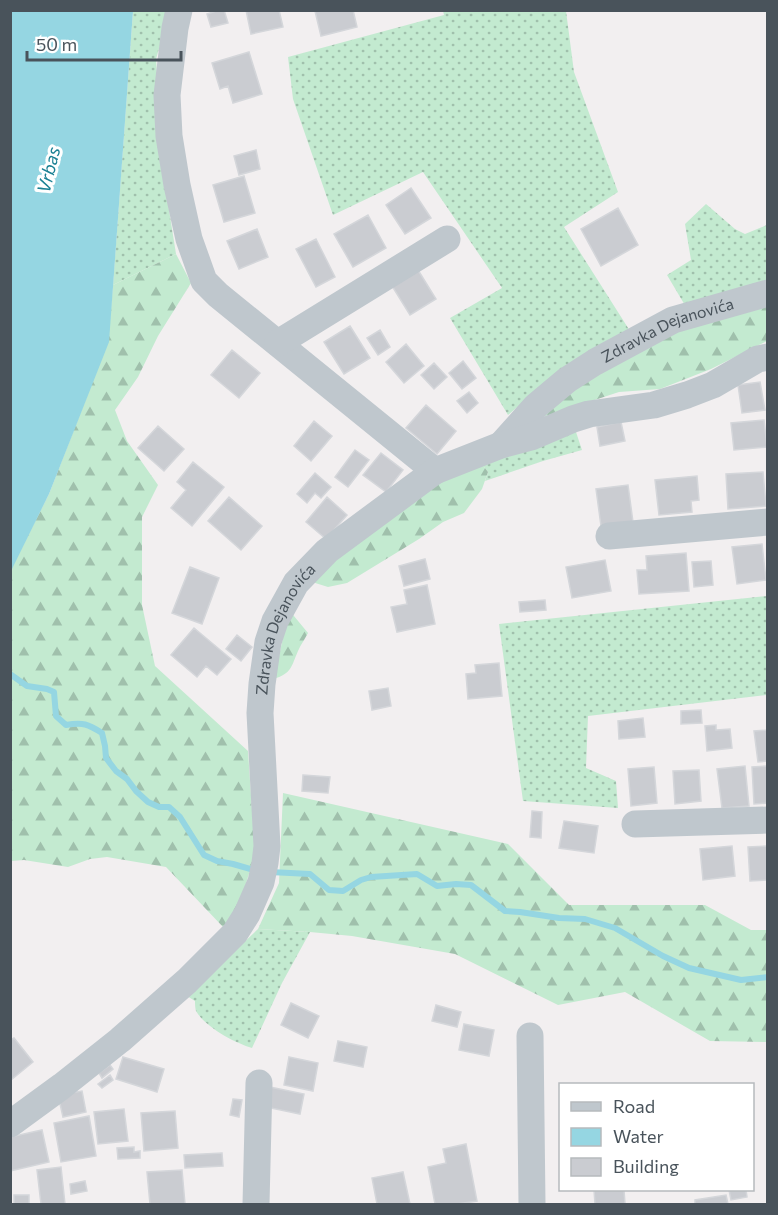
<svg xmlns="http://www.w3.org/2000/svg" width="778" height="1215" viewBox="0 0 778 1215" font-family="Commissioner,sans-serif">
  <defs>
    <pattern id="grass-dots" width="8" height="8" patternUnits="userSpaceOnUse" patternTransform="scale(1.5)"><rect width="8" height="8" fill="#c3ead0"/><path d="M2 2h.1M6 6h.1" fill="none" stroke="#a0c0ac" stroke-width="1.8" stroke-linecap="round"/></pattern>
    <pattern id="forest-firs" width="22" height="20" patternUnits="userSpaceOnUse" patternTransform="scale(1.5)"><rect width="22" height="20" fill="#c3ead0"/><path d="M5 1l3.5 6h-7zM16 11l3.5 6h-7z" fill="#a0c0ac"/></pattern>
  </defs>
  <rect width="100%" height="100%" fill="#f2eff0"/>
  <path fill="url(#grass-dots)" d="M133,11H170L156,59L163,172L176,254L113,285Z
    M443,11H566L574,72L618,192L564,227L630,331L541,387L508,415L450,318L502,288L423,172L333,215L293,99L288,57L444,15Z
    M706,204L735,229L745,234L767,225V281L686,307L667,275L691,260L685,224Z
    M574,426L582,450L543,461L485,481L488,472L482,464Z
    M767,596V695L588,716L586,768L616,781L618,808L523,801L499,624Z
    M258,929L310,932L282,983L252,1048C235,1043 205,1027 196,1011C195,1008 195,1004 195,1001L187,996Z"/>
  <path fill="url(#forest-firs)" d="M176,254L191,283L158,336L138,377L115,410L127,441L158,485L142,517V605L155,666L248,751L255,854L237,913L224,928L166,867L107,857L90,859L68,867L24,860L11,861L10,571L49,494L108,342L113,285Z
    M767,306V341L711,369L660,389L619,392L543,417L570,390L678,331Z
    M482,464L488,472L482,489L464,513L443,522L419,539L347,583L328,587L312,582L331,556L434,480Z
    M289,610L308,633C305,639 301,644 298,651C291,667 292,673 274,679Z
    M283,793L508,844L569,905H705L751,930H767V1042L710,1041L625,992L558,1005L455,954L352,936L310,932L258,929L279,883Z"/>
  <path fill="#95d6e2" d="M11,10L133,11L109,342L49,494L11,571Z"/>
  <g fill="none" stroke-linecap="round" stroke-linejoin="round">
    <path stroke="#95d6e2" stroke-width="6" d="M10,674L27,686L47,689L54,692L56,716L66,725C83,722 88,724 102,733L105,746L106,758L116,771L127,779L136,791L148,802L159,807H169L180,817L204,855L217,861L233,864L257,871
      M270,872L310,874L329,890L343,891L361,880L371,877L417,874L437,886L456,884L471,885L505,911L520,912L559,918L585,919L615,928L663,956L689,968L741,980L768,977"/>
  </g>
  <path fill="#caccd1" stroke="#d4d6da" stroke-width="1.5" d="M219,10H224L228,23L211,27L207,14Z
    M246,10H279L283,27L251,34Z
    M319,10H353L357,27L321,36L315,11Z
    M249,52L262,94L233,103L228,86L220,89L212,63Z
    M256,150L260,169L239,175L234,156Z
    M244,176L255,213L224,222L213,185Z
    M411,188L431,218L405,234L386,205Z
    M618,208L638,245L601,266L581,229Z
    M368,215L386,248L353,267L334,234Z
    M257,229L268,257L239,269L227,241Z
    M316,239L335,277L316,287L296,249Z
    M418,270L436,299L410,315L392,286Z
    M350,326L370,358L344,374L324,342Z
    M380,330L390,347L378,355L367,338Z
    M406,344L424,366L404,383L386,362Z
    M232,350L260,373L239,398L211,375Z
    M463,361L476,378L462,389L449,373Z
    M434,363L447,377L434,389L421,375Z
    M760,382L765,410L742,413L738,385Z
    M469,392L478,403L467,413L457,401Z
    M426,405L456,431L437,454L406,428Z
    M764,420L767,447L734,450L731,423Z
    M314,421L332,436L311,461L294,446Z
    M621,422L625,441L600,446L597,427Z
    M158,426L184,449L164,471L138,448Z
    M355,450L369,460L348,487L335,477Z
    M381,453L403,470L386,492L363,475Z
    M193,462L224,487L192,526L171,508L186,490L177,482Z
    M763,472L766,506L728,509L726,474Z
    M315,473L331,487L321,498L315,493L307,503L297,494Z
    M697,476L699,500L691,501L692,512L659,515L655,480Z
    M628,485L633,522L601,526L596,489Z
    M229,497L262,526L241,550L208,521Z
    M327,497L347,515L326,539L306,522Z
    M762,544L766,580L737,584L732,547Z
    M686,553L689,591L639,594L637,570H647L646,556Z
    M425,559L430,579L404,586L399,566Z
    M605,560L611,591L572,598L566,567Z
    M711,561L713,585L694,587L692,562Z
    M190,567L219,578L202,624L172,613Z
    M427,585L435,624L397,632L391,607L407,604L404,590Z
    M545,600L546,610L520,612L519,602Z
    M194,628L231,659L217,675L206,666L197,677L171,655Z
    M237,635L252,647L241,661L226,649Z
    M499,663L502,696L468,699L466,674L476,673L475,665Z
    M388,688L391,706L372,710L369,691Z
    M701,710L702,723L681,724V711Z
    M643,718L645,737L619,739L618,721Z
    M716,725V730L730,729L732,748L707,751L705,726Z
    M768,730V761L758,762L754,731Z
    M745,766L749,806L722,808L717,769Z
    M768,766V803L754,804L752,767Z
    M654,767L657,803L631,806L628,769Z
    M699,770L701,801L675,804L673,771Z
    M303,775L330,777L328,793L302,791Z
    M532,811L542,812L541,838L530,837Z
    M564,821L598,826L594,853L559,848Z
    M732,846L735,876L703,880L700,849Z
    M768,846V880L750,881L748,847Z
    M291,1003L319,1016L308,1038L281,1025Z
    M436,1005L461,1012L457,1027L432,1021Z
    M464,1024L494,1030L489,1056L459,1050Z
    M14,1038L33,1062L11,1080L10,1040Z
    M338,1041L367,1047L363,1067L334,1061Z
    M123,1057L164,1069L157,1092L116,1079Z
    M289,1057L318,1063L313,1091L284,1085Z
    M110,1065L113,1069L102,1078L99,1073Z
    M110,1075L113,1080L102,1088L98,1084Z
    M270,1087L304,1094L300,1114L266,1107Z
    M82,1091L86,1112L63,1117L58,1095Z
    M233,1099L242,1100L239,1117L230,1115Z
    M124,1109L128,1141L98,1144L94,1112Z
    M175,1111L178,1148L144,1151L141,1113Z
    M89,1116L96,1156L61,1162L54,1123Z
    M42,1130L49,1162L10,1171V1137Z
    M466,1144L477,1201L457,1204H435L428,1167L446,1163L443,1149Z
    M134,1147V1152L140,1151V1158L118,1159L117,1148Z
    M222,1153L223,1166L185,1168L184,1155Z
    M61,1167L65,1204H41L37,1170Z
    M182,1170L185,1204H150L147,1172Z
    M403,1172L410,1204H377L372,1178Z
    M85,1181L87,1191L71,1194L70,1184Z
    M594,1190H624L625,1204H595Z
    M729,1190H746L747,1197L731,1200Z
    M14,1195H29V1204H14Z
    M726,1195L728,1204H695V1200Z"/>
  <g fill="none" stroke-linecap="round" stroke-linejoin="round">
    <g stroke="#bfc7cd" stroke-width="27">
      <path d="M179,10L175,28L167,95L169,136L177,185L189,239L204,281L218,295L435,471"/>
      <path d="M278,343L447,239"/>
      <path id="s1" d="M501,445L536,406L567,380L595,362L673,320L768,293"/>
      <path d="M609,536L768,522"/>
      <path d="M635,824L768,820"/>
      <path d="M530,1036L532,1204"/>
      <path id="s2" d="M10,1124L62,1086L120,1040L187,981L235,933L247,914L261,882L265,863L267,846L260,713L262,684L268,642L275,621L296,583L327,551L435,471L501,445L531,437L573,419L589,414L654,405L687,395L713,385L758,359L768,357"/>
      <path d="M256,1204L259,1083"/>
    </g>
  </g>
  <g text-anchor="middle" stroke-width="6" stroke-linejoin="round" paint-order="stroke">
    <g font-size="16" fill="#49535b" stroke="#fff">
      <text dy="6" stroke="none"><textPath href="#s1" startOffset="206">Zdravka Dejanovića</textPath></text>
      <text dy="6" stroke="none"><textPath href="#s2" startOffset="612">Zdravka Dejanovića</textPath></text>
    </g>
    <g font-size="18" font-style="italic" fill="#1b8194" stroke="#fff">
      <text transform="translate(49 170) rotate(-76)" y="6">Vrbas</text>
    </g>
  </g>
  <rect width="778" height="1215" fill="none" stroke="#49535b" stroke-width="24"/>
  <rect x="559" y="1083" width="195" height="108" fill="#ffffff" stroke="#b6babd" stroke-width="1.5"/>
  <rect x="571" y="1102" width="30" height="9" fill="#bfc7cd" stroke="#b6babd" stroke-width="1.5"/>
  <text x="613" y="1113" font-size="18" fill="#49535b">Road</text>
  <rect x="571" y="1128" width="30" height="18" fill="#95d6e2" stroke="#b6babd" stroke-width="1.5"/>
  <text x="613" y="1143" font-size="18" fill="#49535b">Water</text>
  <rect x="571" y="1158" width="30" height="18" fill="#caccd1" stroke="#b6babd" stroke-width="1.5"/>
  <text x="613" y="1173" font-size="18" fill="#49535b">Building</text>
  <path d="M27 51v9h154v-9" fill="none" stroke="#49535b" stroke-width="3"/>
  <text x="36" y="51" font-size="18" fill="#49535b" stroke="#ffffff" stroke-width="4.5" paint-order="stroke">50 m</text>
</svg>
